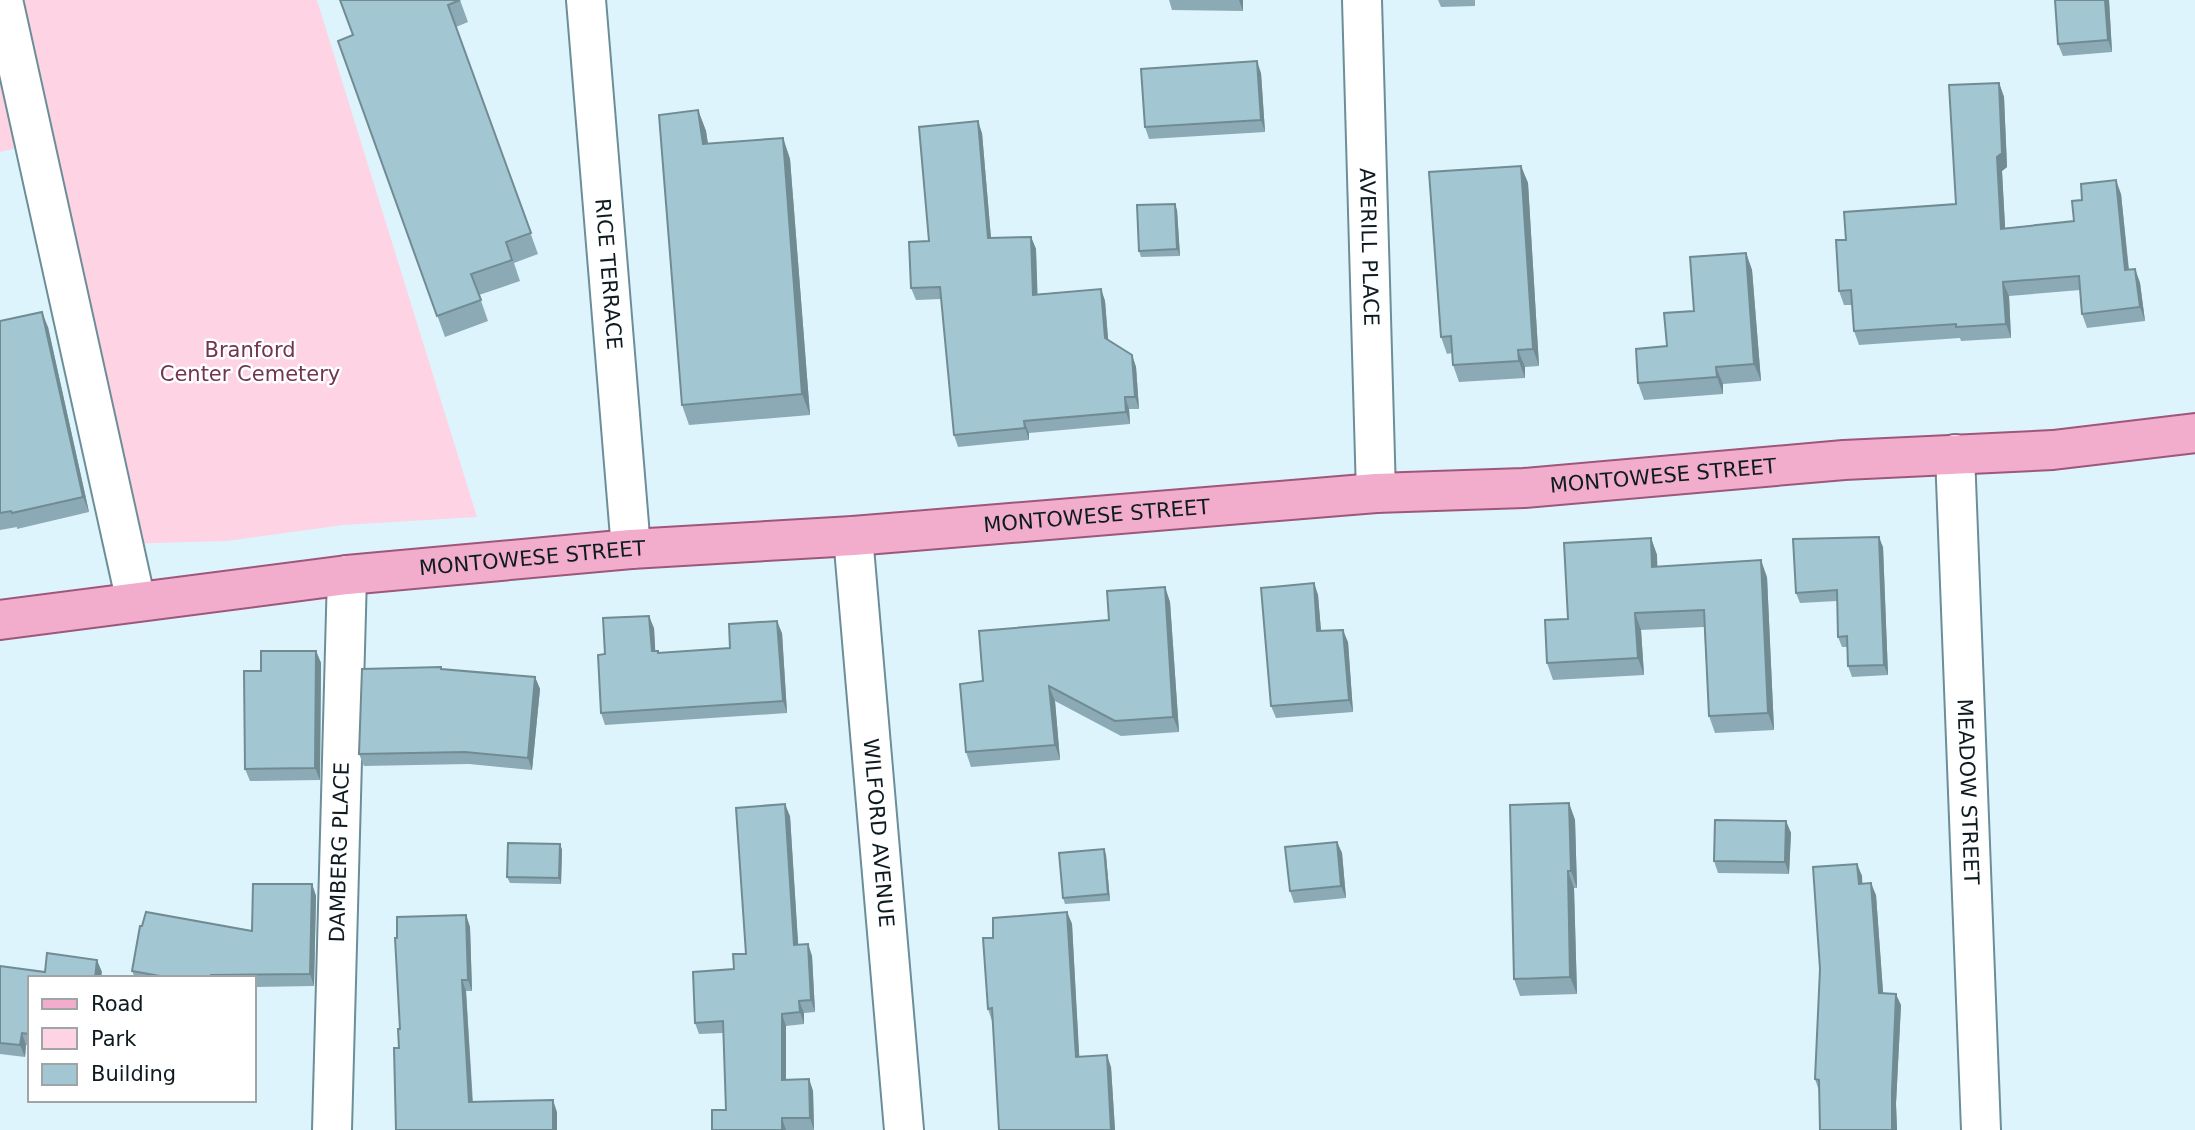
<svg xmlns="http://www.w3.org/2000/svg" width="2195" height="1130" viewBox="0 0 2195 1130" font-family="'DejaVu Sans',sans-serif">
  <rect width="100%" height="100%" fill="#def4fc"/>
  <path fill="#fed3e3" d="M0,0H317L477,517L343,525L227,541L118,544L21,147L0,152Z"/>
  <g fill="none" stroke-linecap="round" stroke-linejoin="round">
    <g stroke="#6b8e99" stroke-width="42">
      <g id="minor">
        <path d="M3,0L136,602"/>
        <path id="s1" d="M586,0L631,549"/>
        <path id="s2" d="M1362,0L1376,493"/>
        <path id="s3" d="M1955,454L1981,1130"/>
        <path id="s4" d="M853,536L904,1130"/>
        <path id="s5" d="M332,1130L347,575"/>
      </g>
    </g>
    <g stroke="#9d577a" stroke-width="42">
      <g id="major">
        <path id="s6" d="M0,620L347,575L631,549L853,536L1376,493L1524,488L1844,460L2053,450L2195,433"/>
      </g>
    </g>
    <use href="#minor" stroke="#fff" stroke-width="38"/>
    <use href="#major" stroke="#f2adcc" stroke-width="38"/>
  </g>
  <path fill="#8baab5" d="M460,0L468,22L456,27L538,254L514,263L520,281L479,295L488,321L445,337L338,41Z
    M1169,0H1243V11L1172,10Z
    M1438,0H1475V6L1441,7Z
    M2055,0H2109L2112,52L2063,56L2058,44Z
    M1261,73L1265,132L1149,139L1145,127Z
    M1999,83L2004,97L2007,167L2002,171L2005,228L2074,221L2121,194L2129,269H2135L2140,283L2145,321L2087,328L2082,314L2080,290L2009,296L2011,338L1961,341L1960,338L1859,345L1854,331L1852,305H1844L1839,291L1956,204Z
    M698,110L706,131L708,144L783,138L790,159L810,415L689,425L682,405Z
    M982,133L991,238L1031,237L1036,249L1037,294L1101,289L1105,301L1108,340L1132,355L1136,367L1139,409H1129L1130,424L1029,433V440L958,447L954,435L941,299L916,300L911,288L929,241Z
    M1521,166L1528,183L1539,366L1525,367V378L1459,382L1453,365L1452,353L1447,354L1441,337Z
    M1177,210L1180,256L1141,257L1139,251Z
    M1746,253L1752,270L1761,381L1723,384V394L1644,400L1638,383L1694,311Z
    M0,321L48,327L89,512L17,529V527L0,530Z
    M1651,538L1657,555V566L1767,577L1774,730L1715,733L1709,716L1704,627L1641,630L1644,675L1553,680L1547,663L1568,619Z
    M1883,547L1888,675L1852,677L1848,666L1847,647H1842L1838,637L1837,601L1800,603L1796,593Z
    M1314,583L1318,595L1321,631L1348,642L1353,712L1276,718L1271,706Z
    M1165,587L1170,602L1179,732L1121,736L1055,701L1060,760L971,767L966,752L983,681L1109,620Z
    M654,628L655,651L659,653L730,648L782,633L787,713L605,725L601,713L605,654Z
    M316,651L321,663L320,780L250,781L245,769L261,671Z
    M442,669L535,677L540,689L532,770L469,764L364,766L359,754Z
    M1569,803L1575,820L1577,888H1574L1577,994L1520,996L1514,979Z
    M790,816L798,945L808,944L812,956L815,1012L804,1013V1024L786,1026V1080L809,1079L813,1091L814,1130H712L726,1110L723,1033L699,1034L695,1023L746,954Z
    M1786,821L1791,833L1789,874L1718,873L1714,861Z
    M1337,842L1342,853L1346,898L1294,903L1290,891Z
    M560,844L562,850L561,884L510,883L507,877Z
    M1104,849L1106,855L1110,901L1065,904L1063,898Z
    M1857,864L1862,876V884L1876,895L1883,993L1901,1005L1896,1104L1897,1130H1820L1819,1091L1815,1079Z
    M312,884L316,896L314,986L254,987V978H135L132,971L252,931Z
    M1067,912L1072,924L1079,1057L1111,1067L1115,1130L992,1021L988,1009L993,938Z
    M466,915L470,927L472,991H466L473,1102L557,1112V1130H396L400,1029Z
    M0,966L45,972H102L30,978V1046L26,1045L25,1057L0,1054Z"/>
  <path fill="#718b93" d="M1239,0H1243V11Z
    M2105,0H2109L2112,52L2108,40Z
    M1257,61L1261,73L1265,132L1261,120Z
    M1999,83L2004,97L2007,167L2002,171L2006,243L2001,229L1997,157Z
    M698,110L706,131L711,165L703,144Z
    M978,121L982,133L992,250L988,238Z
    M783,138L790,159L810,415L802,394Z
    M1521,166L1528,183L1539,366L1533,349Z
    M2116,180L2121,194L2130,284L2125,270Z
    M1175,204L1177,210L1180,256L1177,249Z
    M1031,237L1036,249L1038,307L1033,295Z
    M1746,253L1752,270L1761,381L1754,364Z
    M2135,269L2140,283L2145,321L2140,307Z
    M2003,282L2009,296L2011,338L2006,324Z
    M1101,289L1105,301L1109,350L1105,338Z
    M42,312L48,327L89,512L83,497Z
    M1518,350L1525,367V378L1519,361Z
    M1132,355L1136,367L1139,409L1135,397Z
    M1716,367L1723,384V394L1717,377Z
    M1125,397L1129,409L1130,424L1126,412Z
    M1024,421L1029,433V440L1025,428Z
    M1879,537L1883,547L1888,675L1884,665Z
    M1651,538L1657,555L1658,584L1652,567Z
    M1761,560L1767,577L1774,730L1768,713Z
    M1314,583L1318,595L1322,643L1317,631Z
    M1165,587L1170,602L1179,732L1173,717Z
    M1635,613L1641,630L1644,675L1638,658Z
    M649,616L654,628L656,663L652,651Z
    M777,621L782,633L787,713L783,701Z
    M1343,630L1348,642L1353,712L1349,700Z
    M316,651L321,663L320,780L315,768Z
    M535,677L540,689L532,770L528,758Z
    M1049,686L1055,701L1060,760L1055,745Z
    M1569,803L1575,820L1577,888L1571,871Z
    M785,804L790,816L799,957L794,945Z
    M1786,821L1791,833L1789,874L1785,862Z
    M1337,842L1342,853L1346,898L1341,886Z
    M560,844L562,850L561,884L559,878Z
    M1104,849L1106,855L1110,901L1108,894Z
    M1857,864L1862,876L1863,896L1859,884Z
    M1568,871L1574,888L1577,994L1570,977Z
    M1871,883L1876,895L1884,1005L1879,993Z
    M312,884L316,896L314,986L310,974Z
    M1067,912L1072,924L1080,1069L1076,1057Z
    M466,915L470,927L472,991L468,980Z
    M808,944L812,956L815,1012L811,1000Z
    M97,960L102,972L101,978H95Z
    M462,980L466,991L473,1113L469,1102Z
    M1896,994L1901,1005L1896,1104L1897,1130H1892V1092Z
    M799,1001L804,1013V1024L800,1012Z
    M782,1014L786,1026V1092L782,1080Z
    M22,1033L26,1045L25,1057L20,1045Z
    M1107,1055L1111,1067L1115,1130H1111Z
    M809,1079L813,1091L814,1130L810,1118Z
    M553,1100L557,1112V1130H553Z
    M782,1118L786,1130H782Z"/>
  <path fill="#a2c6d2" stroke="#718b93" stroke-width="2" d="M340,0H460L448,5L531,233L506,242L512,260L471,274L481,300L437,316L338,41L353,35Z
    M2055,0H2105L2108,40L2058,44Z
    M1257,61L1261,120L1145,127L1141,69Z
    M1999,83L2002,153L1997,157L2001,229L2074,221L2072,201L2082,200L2081,184L2116,180L2125,270L2135,269L2140,307L2082,314L2079,276L2003,282L2006,324L1956,327V324L1854,331L1851,290L1839,291L1836,240H1846L1844,212L1956,204L1949,85Z
    M698,110L703,144L783,138L802,394L682,405L659,115Z
    M978,121L988,238L1031,237L1033,295L1101,289L1105,338L1132,355L1135,397H1125L1126,412L1024,421L1025,428L954,435L940,287L911,288L909,242L929,241L919,127Z
    M1521,166L1533,349L1518,350L1519,361L1453,365L1451,336L1441,337L1429,172Z
    M1175,204L1177,249L1139,251L1137,205Z
    M1746,253L1754,364L1716,367L1717,377L1638,383L1636,349L1667,346L1664,313L1694,311L1690,257Z
    M42,312L83,497L12,513L11,511L0,513V321Z
    M1879,537L1884,665L1848,666L1847,636L1838,637L1837,590L1796,593L1793,539Z
    M1651,538L1652,567L1761,560L1768,713L1709,716L1704,610L1635,613L1638,658L1547,663L1545,620L1568,619L1564,543Z
    M1314,583L1317,631L1343,630L1349,700L1271,706L1261,588Z
    M1165,587L1173,717L1115,721L1049,686L1055,745L966,752L960,684L983,681L979,631L1109,620L1107,591Z
    M649,616L652,651H658V653L730,648L729,624L777,621L783,701L601,713L598,655L605,654L603,618Z
    M261,651H316L315,768L245,769L244,671H261Z
    M441,667V669L535,677L528,758L465,752L359,754L362,669Z
    M1569,803L1571,871H1568L1570,977L1514,979L1510,805Z
    M785,804L794,945L808,944L811,1000L799,1001L800,1012L782,1014V1080L809,1079L810,1118H782V1130H712V1110H726L723,1021L695,1023L693,972L734,969L733,954H746L736,808Z
    M1715,820L1786,821L1785,862L1714,861Z
    M1337,842L1341,886L1290,891L1285,847Z
    M508,843L560,844L559,878L507,877Z
    M1104,849L1108,894L1063,898L1059,853Z
    M1857,864L1859,884L1871,883L1879,993L1896,994L1892,1092V1130H1820L1819,1080L1815,1079L1820,969L1813,867Z
    M253,884H312L310,974L211,975V978H171L132,971L140,926H142L146,912L252,931Z
    M1067,912L1076,1057L1107,1055L1111,1130H999L992,1008L988,1009L983,938H993V918Z
    M466,915L468,980H462L469,1102L553,1100V1130H396L394,1048H399L398,1029H400L395,938H397V917Z
    M47,953L97,960L95,978H30V1034L22,1033L20,1045L0,1043V966L45,972Z"/>
  <g text-anchor="middle" stroke-width="5" stroke-linejoin="round" paint-order="stroke">
    <g font-size="21" fill="#0e1b20" stroke="#fff">
      <text dy="7" stroke="none"><textPath href="#s2" startOffset="247">AVERILL PLACE</textPath></text>
      <text dy="7" stroke="none"><textPath href="#s1" startOffset="275">RICE TERRACE</textPath></text>
      <text dy="7" stroke="none"><textPath href="#s6" startOffset="1670">MONTOWESE STREET</textPath></text>
      <text dy="7" stroke="none"><textPath href="#s6" startOffset="1102">MONTOWESE STREET</textPath></text>
      <text dy="7" stroke="none"><textPath href="#s6" startOffset="536">MONTOWESE STREET</textPath></text>
      <text dy="7" stroke="none"><textPath href="#s3" startOffset="338">MEADOW STREET</textPath></text>
      <text dy="7" stroke="none"><textPath href="#s4" startOffset="298">WILFORD AVENUE</textPath></text>
      <text dy="7" stroke="none"><textPath href="#s5" startOffset="278">DAMBERG PLACE</textPath></text>
    </g>
    <g font-size="21" fill="#723450" stroke="#fff">
      <text x="250" y="357">Branford<tspan x="250" dy="24">Center Cemetery</tspan></text>
    </g>
  </g>
  <rect x="28" y="976" width="228" height="126" fill="#ffffff" stroke="#9fa4a6" stroke-width="2"/>
  <rect x="42" y="999" width="35" height="10" fill="#f2adcc" stroke="#9fa4a6" stroke-width="2"/>
  <text x="91" y="1011" font-size="21" fill="#0e1b20">Road</text>
  <rect x="42" y="1028" width="35" height="21" fill="#fed3e3" stroke="#9fa4a6" stroke-width="2"/>
  <text x="91" y="1046" font-size="21" fill="#0e1b20">Park</text>
  <rect x="42" y="1064" width="35" height="21" fill="#a2c6d2" stroke="#9fa4a6" stroke-width="2"/>
  <text x="91" y="1081" font-size="21" fill="#0e1b20">Building</text>
</svg>
